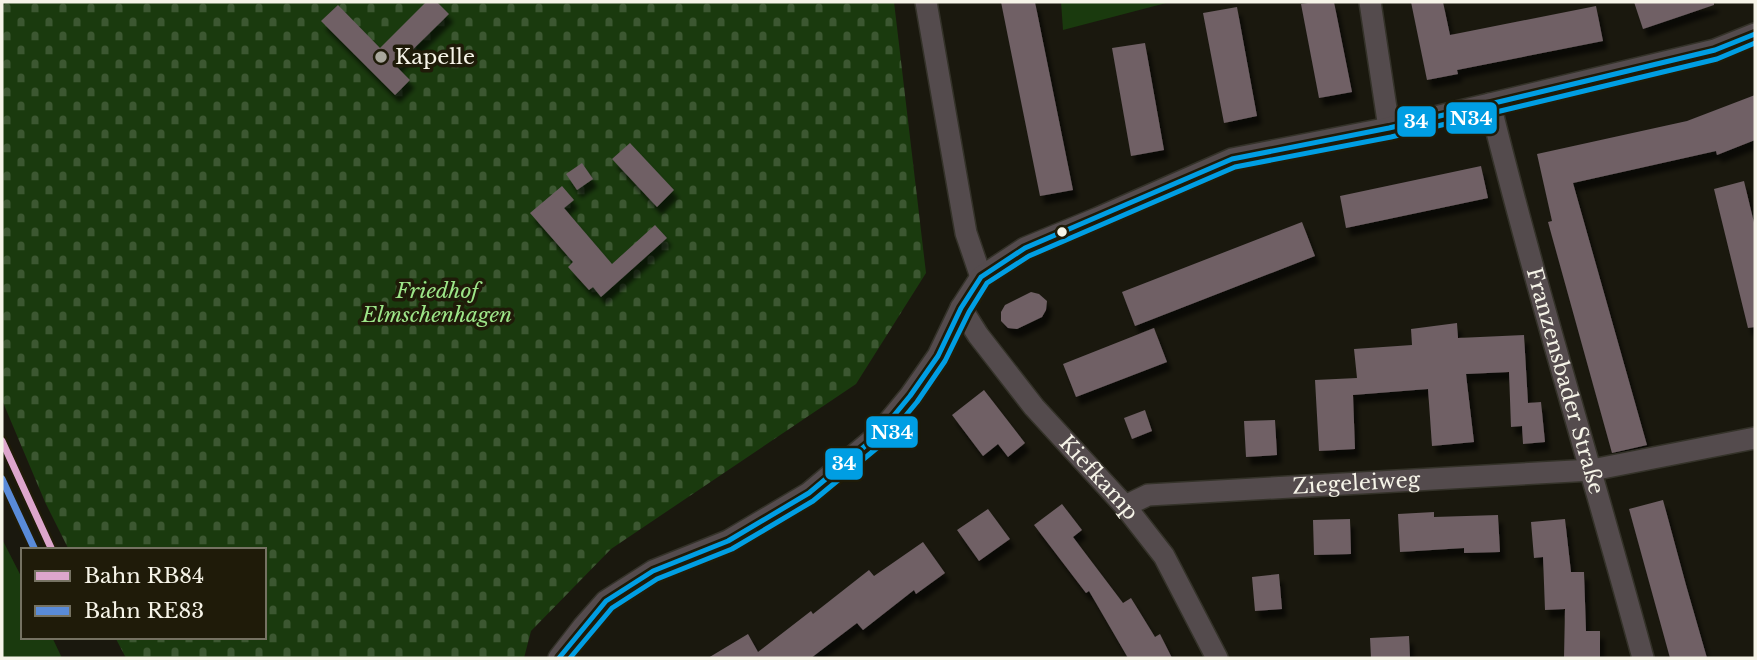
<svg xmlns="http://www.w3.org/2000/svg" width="1757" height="660" viewBox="0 0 1757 660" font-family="'Libre Baskerville',serif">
  <defs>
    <pattern id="cemetery-stones" width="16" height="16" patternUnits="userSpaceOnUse" patternTransform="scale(1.75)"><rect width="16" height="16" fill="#1a3a0e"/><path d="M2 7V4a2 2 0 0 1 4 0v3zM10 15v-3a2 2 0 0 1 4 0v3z" fill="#3c5731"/></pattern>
    <filter id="shadow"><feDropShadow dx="4.5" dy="8" stdDeviation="2" flood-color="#0009"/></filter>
  </defs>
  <rect width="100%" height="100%" fill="#1a180e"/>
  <path fill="url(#cemetery-stones)" d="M2,2H894L926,273L856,384L611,549L531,631L524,658H126L115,637H264V550H69L45,502L2,400Z"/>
  <path fill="#1a3a0e" d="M1061,2H1170L1063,30Z
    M2,539L23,580V637H52L62,658H2Z"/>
  <path fill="#6f6065" filter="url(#shadow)" d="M426,2H437L449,14L396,66L410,80L395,95L321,21L338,5L380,48Z
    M1001,2H1035L1073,190L1040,196Z
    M1315,2H1334L1352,92L1319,98L1301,4Z
    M1411,2H1443L1450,35L1596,6L1603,41L1457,70L1458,74L1427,80Z
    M1634,2H1714V5L1643,29Z
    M1237,7L1257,116L1224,123L1203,13Z
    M1145,43L1164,150L1131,156L1112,48Z
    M1755,95V140L1717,155L1716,151L1573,183L1647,445L1612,453L1548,222L1552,221L1537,154L1687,121Z
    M630,143L674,190L657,207L612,159Z
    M582,163L593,179L577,190L566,174Z
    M1481,166L1488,198L1346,228L1340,196Z
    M1744,181L1755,227V327L1748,328L1714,189Z
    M562,186L574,200L564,208L612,264L655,225L667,238L601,297L593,287L589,290L568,267L573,262L530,213Z
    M1302,222L1315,256L1135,326L1122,292Z
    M1031,292L1039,294L1047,301L1046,310L1042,317L1017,329L1008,328L1001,321V312L1005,305Z
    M1457,323L1458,338L1524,335L1528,403L1541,402L1545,442L1523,444L1522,426L1511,427L1509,372L1466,374L1474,442L1432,446L1428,389L1353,395L1355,449L1319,451L1315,380L1357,378L1354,349L1412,345L1411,329Z
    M1154,328L1167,362L1076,397L1063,364Z
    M984,390L1025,443L1008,457L998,444L983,456L952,415Z
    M1145,410L1152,431L1132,439L1124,418Z
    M1275,420L1277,455L1246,457L1244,421Z
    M1663,500L1686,585L1707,658H1670L1629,509Z
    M1062,504L1082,530L1073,537L1123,603L1131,598L1155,637L1160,634L1172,658H1128L1089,591L1086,593L1034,525Z
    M988,509L1010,539L979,561L957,530Z
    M1434,512V517L1498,515L1500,552L1464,553V548L1400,552L1398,514Z
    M1350,519L1351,554L1314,555L1313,520Z
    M1565,519L1571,572H1584L1586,631H1600V658H1564L1565,609L1545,610L1543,557L1534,558L1531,522Z
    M923,542L945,573L916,594L914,590L863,630L857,623L811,658H708L748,634L758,652L811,611L813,614L869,570L874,576Z
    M1279,574L1282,609L1255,611L1252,577Z
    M1409,636L1410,658H1371L1370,638Z"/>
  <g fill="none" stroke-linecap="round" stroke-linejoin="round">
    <g stroke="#343229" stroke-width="24">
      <g id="minor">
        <path d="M926,2L966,233L981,277"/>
        <path d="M1370,2L1389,128"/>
        <path id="s1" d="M1490,104C1536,290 1593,473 1643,658"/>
        <path id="s2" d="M961,308L978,335L1034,407L1125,506L1164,556L1217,658"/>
        <path id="s3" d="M1125,506L1148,495L1592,470L1755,438"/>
        <path d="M559,658L583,627L606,601L653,571L728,541L809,493L877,436L910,396L938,356L961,308L981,277L1025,248L1098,218L1232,159L1389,128L1490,104L1715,50L1755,34"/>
      </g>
    </g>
    <use href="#minor" stroke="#544b4d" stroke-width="21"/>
    <g stroke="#1f1b09" stroke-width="10">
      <path id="bus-1" d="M559,658L606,601L653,571L728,541L809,493L877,436L910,396L938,356L961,308L981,277L1025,248L1232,159L1389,128L1490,104L1715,50L1755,34"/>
    </g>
    <g stroke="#1f1b09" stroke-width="10">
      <path id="bus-2" d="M570,658L612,608L657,579L732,549L813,501L883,443L917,402L945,361L969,312L987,283L1029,256L1235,167L1391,137L1492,113L1717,59L1755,43"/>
    </g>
    <use href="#bus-1" stroke="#009ee3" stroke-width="5"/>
    <use href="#bus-2" stroke="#009ee3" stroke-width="5"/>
    <g stroke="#1f1b09" stroke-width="12">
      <path id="rail-1" d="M2,441L52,550"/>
    </g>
    <g stroke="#1f1b09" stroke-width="12">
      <path id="rail-2" d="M2,479L35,550"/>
    </g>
    <use href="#rail-1" stroke="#dda6cc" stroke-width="7"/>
    <use href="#rail-2" stroke="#598bd8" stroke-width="7"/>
  </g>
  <circle fill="#a9a79c" stroke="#1f1b09" stroke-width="2.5" cx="381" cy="57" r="7"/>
  <circle fill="#f6f4e8" stroke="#1f1b09" stroke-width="2.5" cx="1062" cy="232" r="6"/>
  <g text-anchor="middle" stroke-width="7" stroke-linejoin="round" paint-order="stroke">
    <g font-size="21" fill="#f6f4e8" stroke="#1f1b09" text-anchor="start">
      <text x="395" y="64">Kapelle</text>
    </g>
    <g font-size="21" font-style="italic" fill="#9de588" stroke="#1f1b09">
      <text x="437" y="298">Friedhof<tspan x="437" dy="24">Elmschenhagen</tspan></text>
    </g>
    <g font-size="21" fill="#f6f4e8" stroke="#1f1b09">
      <text dy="7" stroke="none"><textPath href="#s1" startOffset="287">Franzensbader Straße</textPath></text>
      <text dy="7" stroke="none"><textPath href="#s2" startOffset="219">Kiefkamp</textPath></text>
      <text dy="7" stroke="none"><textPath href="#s3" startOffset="234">Ziegeleiweg</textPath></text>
    </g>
  </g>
  <g stroke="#1f1b09" stroke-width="2.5">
    <rect x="1445" y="101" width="53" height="34" rx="7" fill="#009ee3"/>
    <rect x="1396" y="105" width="41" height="33" rx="7" fill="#009ee3"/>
    <rect x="865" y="415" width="54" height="34" rx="7" fill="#009ee3"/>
    <rect x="824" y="447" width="40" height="34" rx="7" fill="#009ee3"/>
  </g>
  <g font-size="19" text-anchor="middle" font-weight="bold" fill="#fff">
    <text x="1471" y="125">N34</text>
    <text x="1416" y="128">34</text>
    <text x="892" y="439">N34</text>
    <text x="844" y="470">34</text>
  </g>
  <rect width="1757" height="660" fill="none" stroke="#f6f4e8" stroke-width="7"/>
  <rect x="21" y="548" width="245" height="91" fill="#1f1b09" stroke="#757262" stroke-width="2"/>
  <rect x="35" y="571" width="35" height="10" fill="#dda6cc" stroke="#757262" stroke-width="2"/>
  <text x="84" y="583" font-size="21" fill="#f6f4e8">Bahn RB84</text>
  <rect x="35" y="606" width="35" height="10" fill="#598bd8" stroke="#757262" stroke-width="2"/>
  <text x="84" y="618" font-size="21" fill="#f6f4e8">Bahn RE83</text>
</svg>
